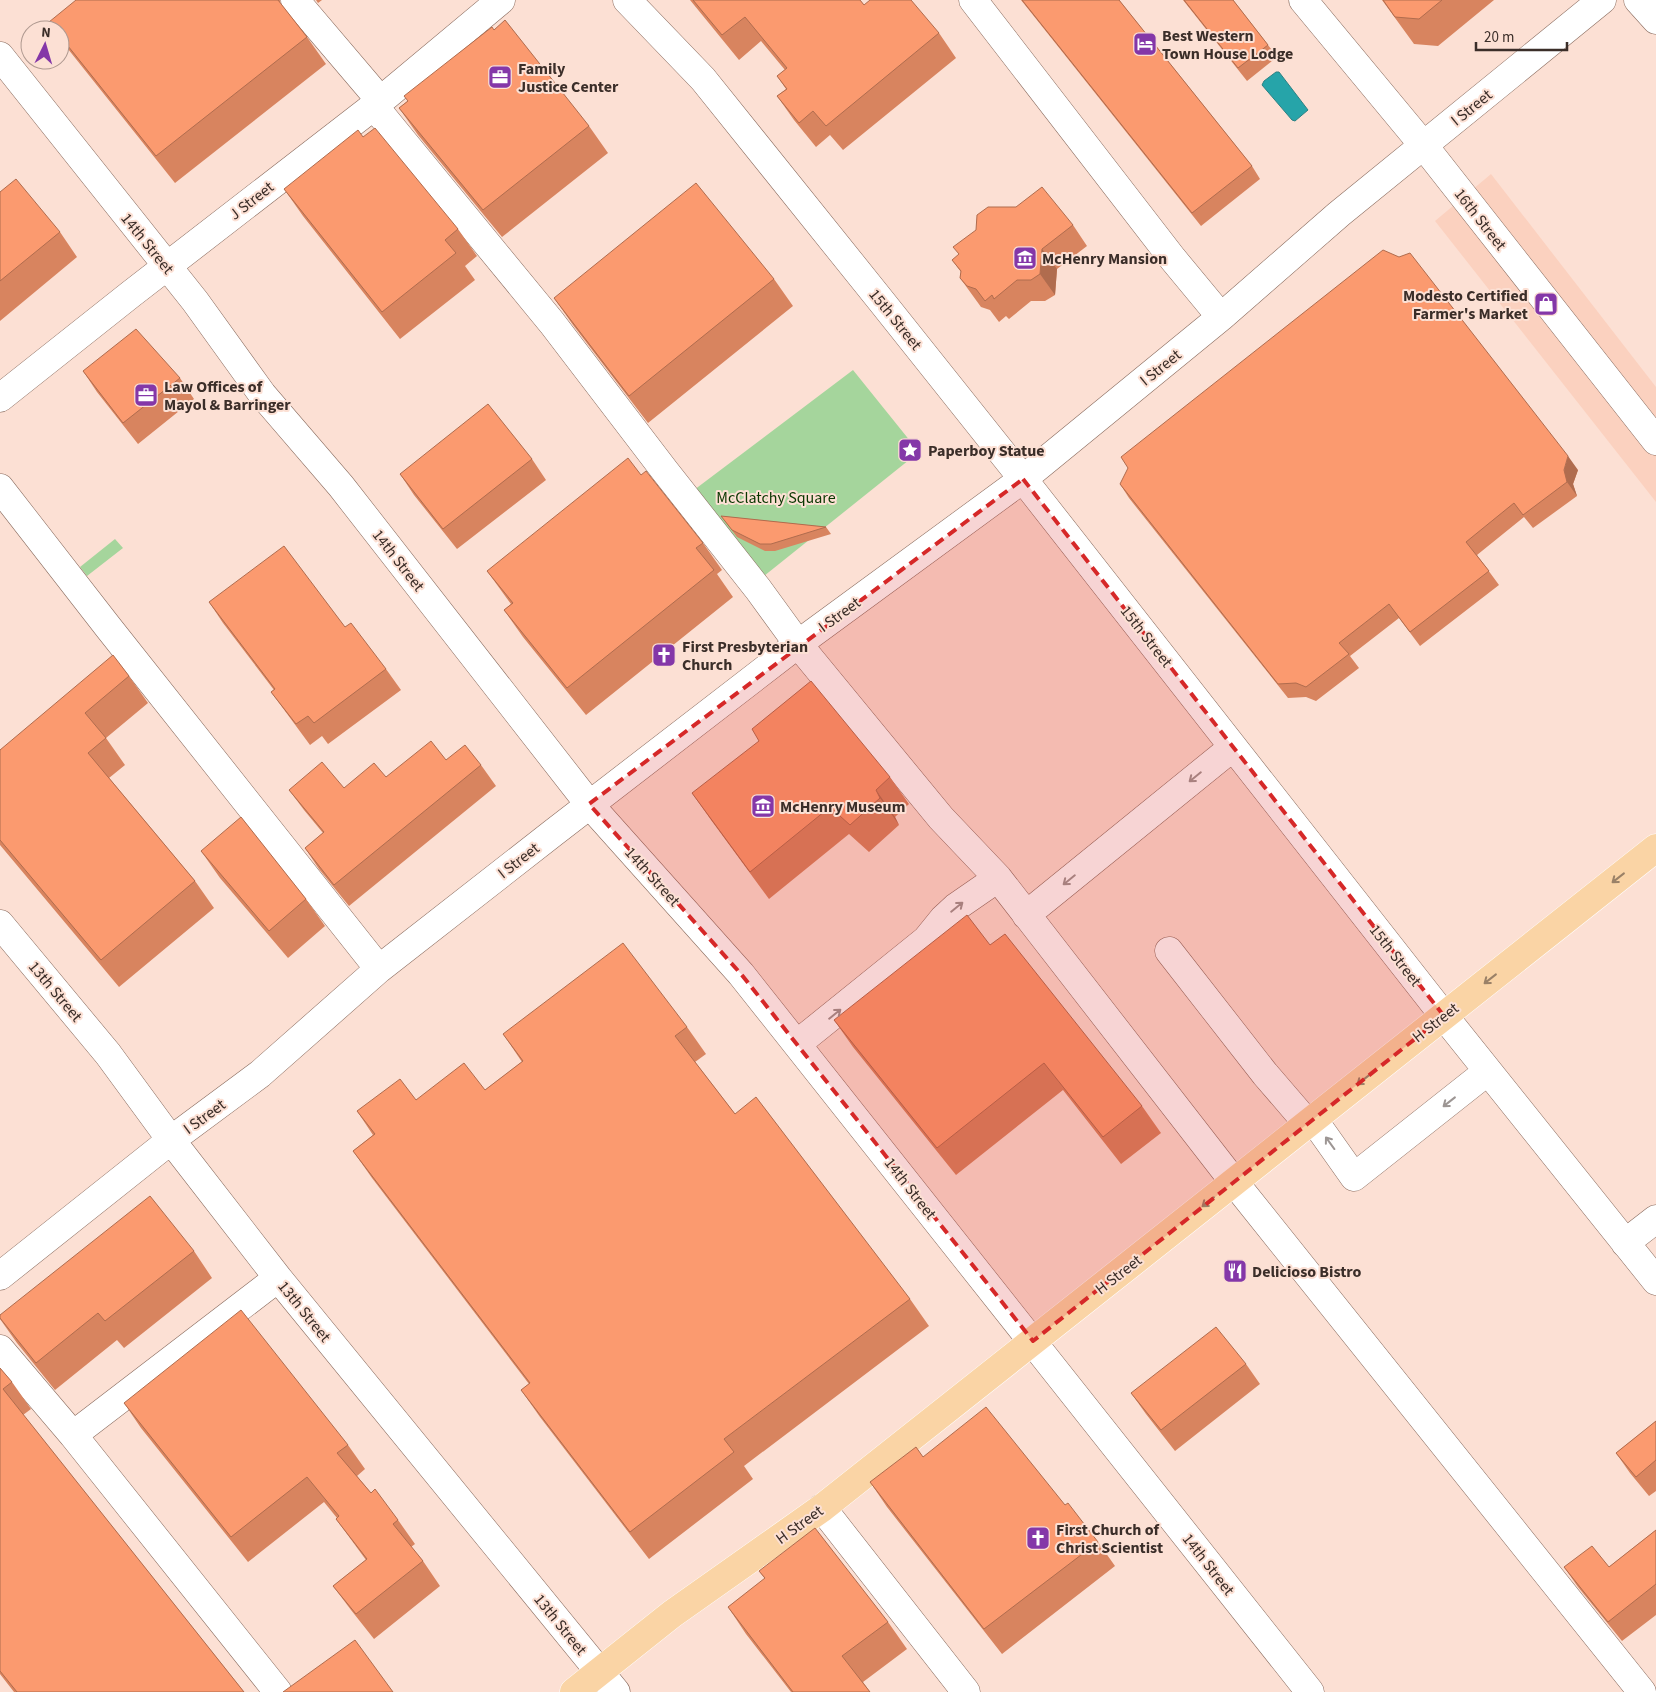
<svg xmlns="http://www.w3.org/2000/svg" width="1656" height="1692" viewBox="0 0 1656 1692" font-family="'Source Sans 3',sans-serif">
  <rect width="100%" height="100%" fill="#fce0d4"/>
  <path fill="#fbd1bf" d="M1491,174L1656,387V502L1435,221Z"/>
  <path fill="#a5d59c" d="M853,370L919,452L764,576L694,490Z
    M115,539L123,548L87,576L80,567Z"/>
  <path fill="#26a4a9" stroke="#2c8183" d="M1276,72H1279L1308,110L1295,121L1292,120L1262,85L1264,81Z"/>
  <g fill="none" stroke-linecap="round" stroke-linejoin="round">
    <g stroke="#896b5e" stroke-width="29">
      <path id="minor" d="M295,0L380,100
        M627,0L703,79L882,302L1023,479L1444,1016L1656,1281
        M973,0L1173,259L1221,317
        M1303,0L1424,146L1656,441
        M1638,0L1656,20
        M0,56L195,301L262,394L341,486L589,804L741,974L1310,1692
        M374,106L552,323L665,471L758,589L798,644L941,818L998,878L1234,1182L1642,1692
        M0,398L131,294L374,106L501,0
        M0,488L108,627L379,969
        M1026,915L1233,747
        M0,924L108,1054L171,1140L278,1278L616,1692
        M1169,951L1265,1074L1308,1124
        M797,1044L926,940L943,919L956,907L998,878
        M1313,1119L1354,1177L1488,1071
        M1625,1243L1656,1219
        M0,1276L171,1140L260,1074L379,969L553,833L798,644L1023,479L1221,317L1339,214L1602,0
        M0,1349L73,1435L278,1692
        M73,1435L278,1278
        M822,1508L966,1692"/>
    </g>
    <g stroke="#fff" stroke-width="29">
      <path id="major" d="M574,1692L672,1614L822,1508L1656,848"/>
    </g>
    <use href="#minor" stroke="#fff" stroke-width="28"/>
    <use href="#major" stroke="#fad4a5" stroke-width="28"/>
  </g>
  <path fill="#d8845f" d="M280,0V3L307,37L326,64L175,183L68,49L60,38V30H55L49,22Z
    M316,0H322L318,3Z
    M690,0H860L864,5L939,33L956,58L843,150L830,135L816,147L794,120L777,96L786,89L777,76L785,70L761,41L739,60Z
    M1021,0H1119L1252,166L1260,179L1201,226Z
    M1183,0H1233L1268,45L1277,57L1247,81Z
    M1382,0H1494L1438,46L1414,44Z
    M494,30L589,126L608,153L502,237L418,135L399,108Z
    M363,137L458,229L477,256L465,266L475,280L400,339L303,216L284,189Z
    M0,192L60,232L77,257L0,321Z
    M1073,225L1087,246L1057,269L1055,295L1045,301H1031L1009,319L1006,316L999,322L990,310L981,307L960,278L961,272L952,260L959,255L976,230Z
    M774,279L793,306L648,423L573,325L554,298Z
    M83,371L180,378L194,399L138,444L97,392Z
    M532,459L546,480L457,549L414,495L400,474Z
    M1578,470L1573,484L1577,496L1533,528L1524,517L1477,555L1499,585L1420,646L1399,618L1350,656L1359,668L1316,701L1306,697L1288,698L1129,498L1120,484Z
    M641,475L703,543L722,570L717,574L733,597L586,715L523,637L504,610L511,604L487,571Z
    M721,516L826,527L831,534L775,551H765L737,537Z
    M209,602L386,669L401,690L328,744L322,736L310,745L271,692L274,690L223,623Z
    M129,676L148,703L106,738L125,765L109,778L195,881L214,908L119,987L0,845V750Z
    M446,760L481,765L496,786L349,906L319,869L305,848L323,833L304,810L289,790L344,788Z
    M890,777L909,804L895,817L899,825L869,852L849,834L769,899L711,820L692,793Z
    M201,851L306,899L325,926L288,958L220,878Z
    M990,945L1142,1106L1161,1133L1121,1164L1063,1090L956,1175L853,1047L834,1020Z
    M687,1027L706,1054L695,1062L735,1114L910,1299L929,1326L744,1466L753,1479L649,1559L540,1417L521,1390L529,1384L372,1178L353,1151L373,1135L357,1111L416,1100L485,1090L522,1062L503,1034Z
    M194,1251L212,1278L124,1348L117,1340L55,1390L17,1343L0,1319Z
    M1246,1364L1260,1384L1175,1451L1146,1414L1131,1393Z
    M0,1368L12,1382L31,1409L23,1415L244,1692H14L0,1674Z
    M124,1403L348,1445L365,1469L357,1476L371,1493L398,1520L415,1544L411,1547L423,1561L440,1586L374,1639L351,1610L333,1586L366,1560L336,1519L337,1518L324,1502L248,1562L141,1428Z
    M1656,1421V1491L1649,1496L1630,1473L1616,1453Z
    M923,1457L1098,1542L1115,1566L1002,1654L887,1507L870,1482Z
    M1656,1530V1615L1622,1641L1578,1587L1564,1567H1609Z
    M759,1571L888,1622L907,1649L863,1682L870,1692H791L746,1634L728,1607L765,1579Z"/>
  <path fill="#b06c4e" d="M1042,249L1057,269L1055,295L1040,274Z
    M1568,456L1578,470L1573,484L1577,496L1567,482L1564,470Z
    M876,790L895,817L899,825L880,798Z"/>
  <path fill="#fb9a6f" stroke="#b06c4e" d="M76,0H278L307,37L156,156L60,36V30H55L49,22Z
    M693,0H860L864,5L870,0H911L939,33L826,126L813,111L799,123L777,96L787,89L777,76L787,68L745,17L722,35Z
    M1022,0H1119L1252,166L1192,213Z
    M1184,0H1233L1268,45L1238,68Z
    M1383,0H1442L1419,19L1395,17Z
    M505,20L589,126L483,210L399,108L408,101L404,96L492,27L494,30Z
    M375,128L458,229L445,240L456,253L382,312L284,189L358,130L363,137Z
    M16,179L60,232L0,281V192Z
    M696,183L774,279L629,396L554,298Z
    M1042,187L1073,225L1042,249L1040,274L1031,280H1017L994,299L992,295L985,301L976,289L967,286L960,278L961,271L952,260L959,254L953,247L976,230L977,215L988,207H1016Z
    M1383,250L1399,257L1410,253L1568,456L1564,470L1567,482L1523,515L1514,503L1466,542L1489,571L1410,632L1389,604L1339,643L1349,654L1306,687L1296,683L1278,684L1120,484L1128,468L1121,457Z
    M136,329L180,378L123,423L83,371Z
    M488,404L532,459L443,529L400,474Z
    M628,458L641,475L646,471L703,543L696,548L714,570L567,688L504,610L513,603L487,571Z
    M721,516L826,527L771,544H760L732,530Z
    M284,546L345,627L351,623L386,669L314,723L308,716L296,724L271,692L275,689L209,602Z
    M113,655L129,676L85,713L106,738L88,753L195,881L101,960L0,840V750Z
    M811,681L890,777L876,790L880,798L850,825L830,807L750,872L692,793L759,741L752,729Z
    M431,741L446,760L465,745L481,765L334,885L305,848L324,832L289,790L322,762L344,788L374,763L386,777Z
    M241,817L306,899L269,931L201,851Z
    M967,915L990,945L1005,934L1142,1106L1103,1137L1044,1063L937,1148L834,1020Z
    M623,943L687,1027L675,1036L735,1114L756,1097L910,1299L724,1439L734,1452L630,1532L521,1390L530,1383L353,1151L375,1134L357,1111L400,1079L416,1100L464,1063L485,1090L523,1061L503,1034Z
    M150,1196L194,1251L105,1321L98,1313L36,1363L0,1318V1315Z
    M241,1310L348,1445L337,1453L371,1493L375,1489L398,1520L393,1524L423,1561L356,1614L333,1586L367,1559L336,1519L339,1516L307,1477L231,1537L124,1403Z
    M1216,1327L1246,1364L1161,1430L1131,1393Z
    M0,1368L12,1382L3,1389L244,1692H17L0,1671Z
    M986,1407L1065,1505L1068,1503L1098,1542L984,1629L870,1482L916,1447L923,1457Z
    M1656,1421V1460L1636,1477L1616,1453Z
    M815,1528L888,1622L842,1656L870,1692H793L728,1607L765,1578L759,1571Z
    M1656,1530V1584L1608,1622L1564,1567L1592,1546L1609,1567Z
    M355,1640L393,1692H283Z"/>
  <defs><path id="oneway-shaft" d="M-6 0H5M1.5-3L5.5 0L1.5 3" fill="none" stroke-width="1.6" stroke-linecap="round" stroke-linejoin="round" transform="scale(1.25)"/></defs>
  <g stroke="#9d9694">
    <use href="#oneway-shaft" transform="translate(1195 777) rotate(141)"/>
    <use href="#oneway-shaft" transform="translate(1069 880) rotate(141)"/>
    <use href="#oneway-shaft" transform="translate(957 907) rotate(-39)"/>
    <use href="#oneway-shaft" transform="translate(835 1014) rotate(-39)"/>
    <use href="#oneway-shaft" transform="translate(1449 1102) rotate(142)"/>
    <use href="#oneway-shaft" transform="translate(1330 1143) rotate(-126)"/>
  </g>
  <g stroke="#9a8167">
    <use href="#oneway-shaft" transform="translate(1618 878) rotate(142)"/>
    <use href="#oneway-shaft" transform="translate(1490 979) rotate(142)"/>
    <use href="#oneway-shaft" transform="translate(1363 1080) rotate(142)"/>
    <use href="#oneway-shaft" transform="translate(1208 1202) rotate(142)"/>
  </g>
  <path fill="#d62828" fill-opacity="0.2" stroke="#d62828" stroke-width="4" stroke-dasharray="10 6" stroke-linejoin="round" d="M1023,479L1444,1016L1033,1341L741,974L589,804Z"/>
  <defs>
    <g id="hotel-square" transform="scale(1.25)"><rect x="-9" y="-9" width="18" height="18" rx="4" fill="#8437a8" stroke="#fce0d4"/><path d="M-6-4.5h1.5V1H6V5H4.5V3h-9V5H-6ZM-4 0a1.8 1.8 0 1 1 3.6 0ZM.5 0V-2.5h3Q6-2.5 6 0Z" fill="#fff"/></g>
    <g id="office-square" transform="scale(1.25)"><rect x="-9" y="-9" width="18" height="18" rx="4" fill="#8437a8" stroke="#fce0d4"/><path d="M-6-3h4V-5.5h4V-3h4V5H-6ZM-1-4.5V-3h2v-1.5ZM-6 0V1H6V0Z" fill="#fff"/></g>
    <g id="museum-square" transform="scale(1.25)"><rect x="-9" y="-9" width="18" height="18" rx="4" fill="#8437a8" stroke="#fce0d4"/><path d="M0-6L6-3V-2H-6V-3ZM-5-1h2V3h-2ZM-1-1h2V3h-2ZM3-1h2V3H3ZM-6 4H6V6H-6Z" fill="#fff"/></g>
    <g id="shop-square" transform="scale(1.25)"><rect x="-9" y="-9" width="18" height="18" rx="4" fill="#8437a8" stroke="#fce0d4"/><path d="M-5-2.5h2.3a2.7 3.5 0 0 1 5.4 0H5L5.5 6h-11ZM-1.5-2.5h3a1.5 2.3 0 0 0-3 0Z" fill="#fff"/></g>
    <g id="sight-square" transform="scale(1.25)"><rect x="-9" y="-9" width="18" height="18" rx="4" fill="#8437a8" stroke="#fce0d4"/><path d="M0-6L1.8-2.2L6-1.7L2.9 1.2L3.7 5.4L0 3.3L-3.7 5.4L-2.9 1.2L-6-1.7L-1.8-2.2Z" fill="#fff"/></g>
    <g id="church-square" transform="scale(1.25)"><rect x="-9" y="-9" width="18" height="18" rx="4" fill="#8437a8" stroke="#fce0d4"/><path d="M-1.2-6h2.4v3.5h3.3v2.4h-3.3V6h-2.4V-.1h-3.3v-2.4h3.3Z" fill="#fff"/></g>
    <g id="restaurant-square" transform="scale(1.25)"><rect x="-9" y="-9" width="18" height="18" rx="4" fill="#8437a8" stroke="#fce0d4"/><path d="M-5-6h1v4h1v-4h1v4h1v-4h1v5L-1.5 .5V6h-2V.5L-5-1ZM5-6V6H3V1.5H1.5Q1.5-4 5-6Z" fill="#fff"/></g>
  </defs>
  <g fill-rule="evenodd">
    <use href="#hotel-square" x="1145" y="44"/>
    <use href="#office-square" x="500" y="77"/>
    <use href="#museum-square" x="1025" y="258"/>
    <use href="#shop-square" x="1546" y="304"/>
    <use href="#office-square" x="146" y="395"/>
    <use href="#sight-square" x="910" y="450"/>
    <use href="#church-square" x="664" y="655"/>
    <use href="#museum-square" x="763" y="806"/>
    <use href="#restaurant-square" x="1235" y="1271"/>
    <use href="#church-square" x="1038" y="1538"/>
  </g>
  <g text-anchor="middle" stroke-width="4" stroke-linejoin="round" paint-order="stroke">
    <g font-size="16" font-weight="bold" fill="#3b2e29" stroke="#fce0d4" text-anchor="start">
      <text x="1162" y="41">Best Western<tspan x="1162" dy="18">Town House Lodge</tspan></text>
      <text x="518" y="74">Family<tspan x="518" dy="18">Justice Center</tspan></text>
      <text x="1042" y="264">McHenry Mansion</text>
      <text x="1528" y="301" text-anchor="end">Modesto Certified<tspan x="1528" dy="18">Farmer's Market</tspan></text>
      <text x="164" y="392">Law Offices of<tspan x="164" dy="18">Mayol &amp; Barringer</tspan></text>
      <text x="928" y="456">Paperboy Statue</text>
      <text x="682" y="652">First Presbyterian<tspan x="682" dy="18">Church</tspan></text>
      <text x="780" y="812">McHenry Museum</text>
      <text x="1252" y="1277">Delicioso Bistro</text>
      <text x="1056" y="1535">First Church of<tspan x="1056" dy="18">Christ Scientist</tspan></text>
    </g>
    <g font-size="16" fill="#3b2e29" stroke="#fce0d4">
      <text transform="translate(1471 107) rotate(-39)" y="6">I Street</text>
      <text transform="translate(251 200) rotate(-38)" y="6">J Street</text>
      <text transform="translate(1481 219) rotate(52)" y="6">16th Street</text>
      <text transform="translate(148 243) rotate(51)" y="6">14th Street</text>
      <text transform="translate(896 319) rotate(51)" y="6">15th Street</text>
      <text transform="translate(1160 367) rotate(-39)" y="6">I Street</text>
      <text transform="translate(399 560) rotate(52)" y="6">14th Street</text>
      <text transform="translate(839 614) rotate(-36)" y="6">I Street</text>
      <text transform="translate(1147 636) rotate(52)" y="6">15th Street</text>
      <text transform="translate(518 860) rotate(-38)" y="6">I Street</text>
      <text transform="translate(653 876) rotate(48)" y="6">14th Street</text>
      <text transform="translate(1396 955) rotate(52)" y="6">15th Street</text>
      <text transform="translate(56 991) rotate(50)" y="6">13th Street</text>
      <text transform="translate(1435 1022) rotate(-38)" y="6">H Street</text>
      <text transform="translate(204 1116) rotate(-36)" y="6">I Street</text>
      <text transform="translate(911 1188) rotate(52)" y="6">14th Street</text>
      <text transform="translate(1118 1274) rotate(-38)" y="6">H Street</text>
      <text transform="translate(305 1311) rotate(51)" y="6">13th Street</text>
      <text transform="translate(799 1524) rotate(-36)" y="6">H Street</text>
      <text transform="translate(1209 1564) rotate(52)" y="6">14th Street</text>
      <text transform="translate(561 1624) rotate(51)" y="6">13th Street</text>
    </g>
    <g font-size="16" fill="#093700" stroke="#fce0d4">
      <text x="776" y="503">McClatchy Square</text>
    </g>
  </g>
  <g transform="translate(45 45) rotate(5)"><circle r="24" fill="#fce0d4" stroke="#af9990"/>
  <path d="M0-4L9 19L0 12L-9 19Z" fill="#8437a8"/>
  <text y="-8" font-size="14" font-weight="bold" text-anchor="middle" fill="#3b2e29">N</text>
  </g>
  <path d="M1476 42v8h91v-8" fill="none" stroke="#3b2e29" stroke-width="2.5"/>
  <text x="1484" y="42" font-size="15" fill="#3b2e29" stroke="#fce0d4" stroke-width="4" paint-order="stroke">20 m</text>
</svg>
